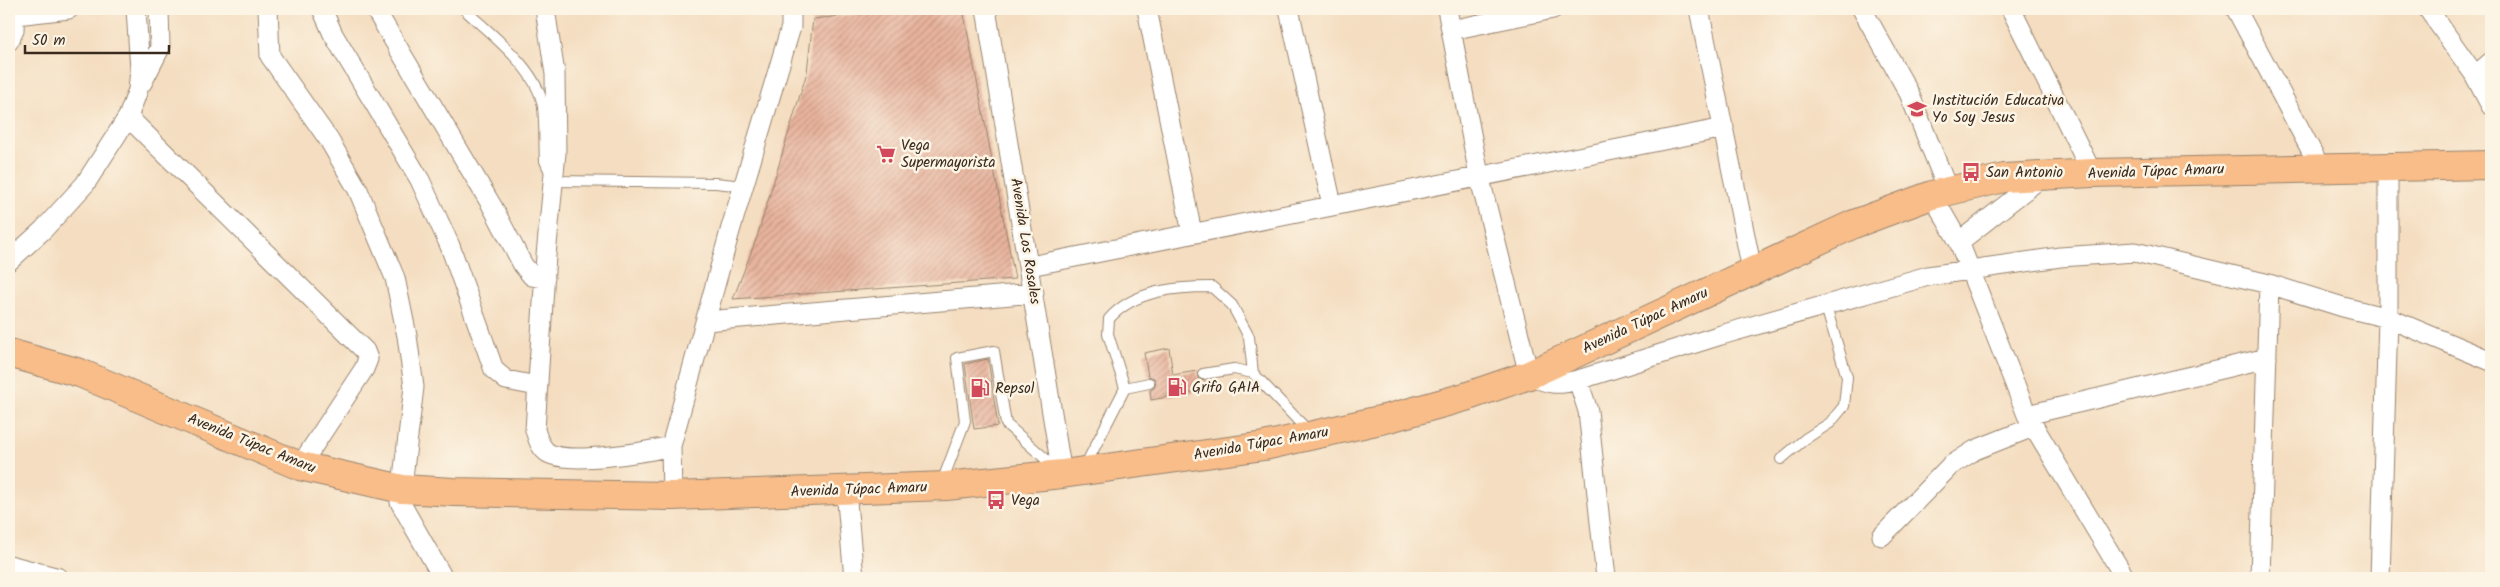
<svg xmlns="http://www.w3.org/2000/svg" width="2500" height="587" viewBox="0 0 2500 587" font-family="Kalam,sans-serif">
  <defs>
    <pattern id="building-hatch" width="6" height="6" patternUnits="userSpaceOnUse" patternTransform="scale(1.25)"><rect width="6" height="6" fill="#e9b49e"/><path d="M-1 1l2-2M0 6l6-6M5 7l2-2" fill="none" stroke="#be9380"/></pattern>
  </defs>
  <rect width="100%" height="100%" fill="#fcf5e5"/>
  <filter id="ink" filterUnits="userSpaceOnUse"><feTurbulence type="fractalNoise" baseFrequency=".02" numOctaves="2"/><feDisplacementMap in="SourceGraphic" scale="10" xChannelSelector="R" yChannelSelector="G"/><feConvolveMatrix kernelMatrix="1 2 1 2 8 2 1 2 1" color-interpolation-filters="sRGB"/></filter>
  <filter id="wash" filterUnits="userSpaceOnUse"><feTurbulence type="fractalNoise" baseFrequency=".0096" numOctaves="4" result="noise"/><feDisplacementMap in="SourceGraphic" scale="20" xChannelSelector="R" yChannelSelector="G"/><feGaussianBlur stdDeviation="1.12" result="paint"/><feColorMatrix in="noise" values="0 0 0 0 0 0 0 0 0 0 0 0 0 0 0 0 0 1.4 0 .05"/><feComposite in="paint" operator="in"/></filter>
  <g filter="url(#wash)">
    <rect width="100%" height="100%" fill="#f4ddc0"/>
    <g id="blocks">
      <path fill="url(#building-hatch)" d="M903,9H963L1015,279L733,299L757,237L807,72L813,19Z
        M1169,348L1173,375L1197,371L1198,379L1205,381L1206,390L1151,400L1150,390L1154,388L1156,382L1154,378L1148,376L1144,353Z
        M988,359L998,426L974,429L965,364Z"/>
    </g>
  </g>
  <g filter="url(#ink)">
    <use href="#blocks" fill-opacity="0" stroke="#98846f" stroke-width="1"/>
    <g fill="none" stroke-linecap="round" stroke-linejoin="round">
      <g stroke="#98846f" stroke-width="12">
        <path id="service" d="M464,9C491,35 538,69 543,107C545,125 544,144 545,161L549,170L554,171
          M554,181L716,183L743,186
          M1203,374L1234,369L1253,373L1310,433
          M1125,388L1108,334L1109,319C1134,290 1176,287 1212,287L1232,305L1249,337L1253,373
          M1781,459L1805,439L1830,423L1844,406L1847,377L1826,307
          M1084,468L1125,388L1149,383
          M941,485L965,421L957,358L994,351L1006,424L1058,470"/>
      </g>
      <g stroke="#98846f" stroke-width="21">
        <path id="minor" d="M268,9L270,56L329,140L358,190L395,278L407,336L414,387L400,502L443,578
          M322,9L333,34L420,180L450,246L494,370L506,380L537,386
          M375,9L492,206L523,265L532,276L545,278
          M545,9L555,74L556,153L546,255L535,430C538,439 540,448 548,453C570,465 646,452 671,446
          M986,9L1062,474
          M1147,9L1192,233
          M1289,9L1332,205
          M1447,9L1479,175L1529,375C1549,384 1556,386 1578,380L1721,335L1928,276L2060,257L2135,252L2269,284L2343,307L2388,318L2491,361
          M1699,9L1752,270
          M1862,9L1909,93L1948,190
          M2011,9L2092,173
          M2236,9L2320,167
          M2428,9L2474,74L2491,106
          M16,15L69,9
          M1451,30L1553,9
          M9,41L14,30L15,9
          M2475,76L2491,62
          M142,83L160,48L159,9
          M128,117L365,351L368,359L364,369L300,466
          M2043,176L1959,242L2027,415L2125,578
          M1932,195L1959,242
          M9,261L43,230L85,184L128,117L138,90L140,70L136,9
          M1030,266L1724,128
          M706,321L1034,293
          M1578,380L1588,411L1606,578
          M2027,415L2267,358
          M846,491L854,578
          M672,496L671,446L730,231L791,27V9
          M1882,536L1950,466L1975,450L2033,427
          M9,565L59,578
          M2260,578L2269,284
          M2380,578L2388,318V166"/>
      </g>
      <g stroke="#98846f" stroke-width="30">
        <path id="trunk" d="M9,353L80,373L300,466L402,489L454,492L672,496L946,486L1062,474L1264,446L1389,418L1465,397L1529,375L1854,224L1932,195L2004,178L2092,173L2491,165"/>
      </g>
      <use href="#service" stroke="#fff" stroke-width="10"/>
      <use href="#minor" stroke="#fff" stroke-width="19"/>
      <use href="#trunk" stroke="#f8bd89" stroke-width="28"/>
    </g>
  </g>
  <defs>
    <g id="school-bare" transform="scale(1.5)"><path d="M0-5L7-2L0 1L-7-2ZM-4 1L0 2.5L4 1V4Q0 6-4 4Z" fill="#d1495b" stroke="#fcf5e5" stroke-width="2.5" paint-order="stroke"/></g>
    <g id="supermarket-bare" transform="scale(1.5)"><path d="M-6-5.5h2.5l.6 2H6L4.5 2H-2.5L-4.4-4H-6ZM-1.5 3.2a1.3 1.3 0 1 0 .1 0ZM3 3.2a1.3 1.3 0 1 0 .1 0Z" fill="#d1495b" stroke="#fcf5e5" stroke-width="2.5" paint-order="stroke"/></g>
    <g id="bus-bare" transform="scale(1.5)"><path d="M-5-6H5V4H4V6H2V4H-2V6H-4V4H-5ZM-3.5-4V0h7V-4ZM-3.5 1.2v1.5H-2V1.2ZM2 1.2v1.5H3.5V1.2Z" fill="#d1495b" stroke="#fcf5e5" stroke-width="2.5" paint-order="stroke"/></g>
    <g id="fuel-bare" transform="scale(1.5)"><path d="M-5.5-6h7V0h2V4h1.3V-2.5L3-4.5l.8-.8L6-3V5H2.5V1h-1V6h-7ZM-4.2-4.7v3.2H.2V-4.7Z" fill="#d1495b" stroke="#fcf5e5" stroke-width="2.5" paint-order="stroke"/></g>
  </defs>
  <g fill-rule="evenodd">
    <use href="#school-bare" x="1917" y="109"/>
    <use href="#supermarket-bare" x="886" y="154"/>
    <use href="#bus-bare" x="1971" y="172"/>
    <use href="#fuel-bare" x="1177" y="387"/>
    <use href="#fuel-bare" x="980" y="388"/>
    <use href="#bus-bare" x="996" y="500"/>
  </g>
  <g text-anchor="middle" stroke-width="5" stroke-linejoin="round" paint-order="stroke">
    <g font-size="15" fill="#3b2a1e" stroke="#fcf5e5" text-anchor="start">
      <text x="1932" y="105">Institución Educativa<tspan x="1932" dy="17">Yo Soy Jesus</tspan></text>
      <text x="901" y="150">Vega<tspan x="901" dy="17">Supermayorista</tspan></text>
      <text x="1986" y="177">San Antonio</text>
      <text x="1192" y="392">Grifo GAIA</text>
      <text x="995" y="393">Repsol</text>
      <text x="1011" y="505">Vega</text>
    </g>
    <g font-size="15" fill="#3b2a1e" stroke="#fcf5e5">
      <text transform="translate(2156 171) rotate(-2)" y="5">Avenida Túpac Amaru</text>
      <text transform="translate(1026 241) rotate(81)" y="5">Avenida Los Rosales</text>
      <text transform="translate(1645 320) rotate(-25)" y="5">Avenida Túpac Amaru</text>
      <text transform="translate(252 443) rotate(22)" y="5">Avenida Túpac Amaru</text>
      <text transform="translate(1261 443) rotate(-10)" y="5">Avenida Túpac Amaru</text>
      <text transform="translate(859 489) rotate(-2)" y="5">Avenida Túpac Amaru</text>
    </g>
  </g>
  <rect width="2500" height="587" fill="none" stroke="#fcf5e5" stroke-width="30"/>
  <path d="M25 45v8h144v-8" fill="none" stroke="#3b2a1e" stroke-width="2.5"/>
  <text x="32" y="45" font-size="15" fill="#3b2a1e" stroke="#fcf5e5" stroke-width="4" paint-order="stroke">50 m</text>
</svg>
